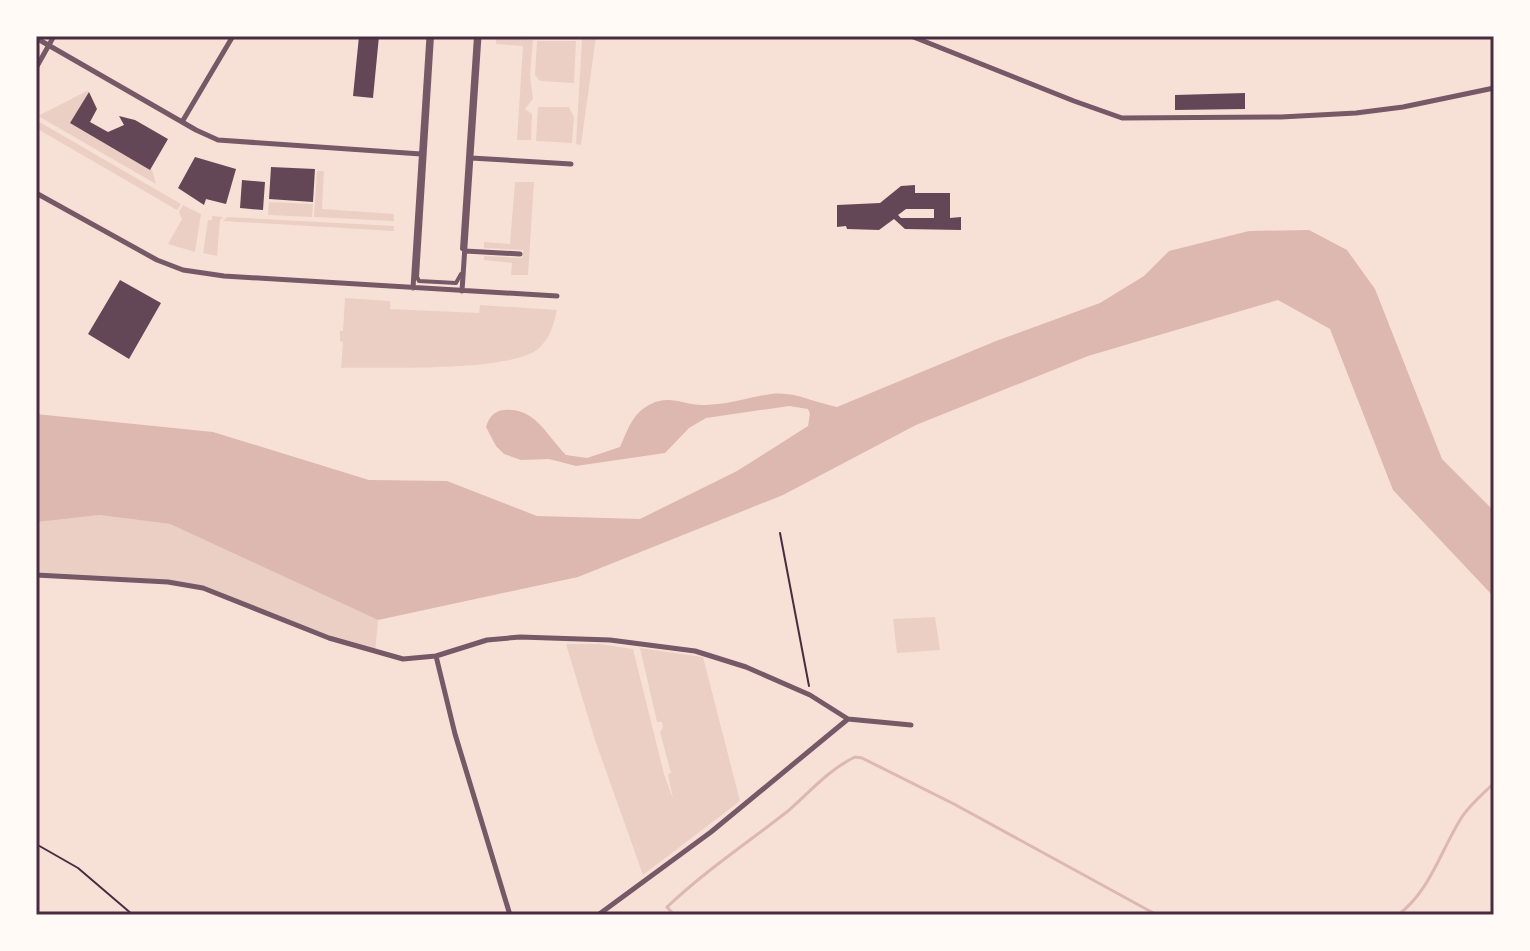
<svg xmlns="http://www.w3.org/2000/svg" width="1530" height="951" viewBox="0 0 1530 951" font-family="'PT Serif',serif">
  <rect width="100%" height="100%" fill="#f7e1d7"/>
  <path fill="#ebcfc5" d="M569,36H596L581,145L576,144L582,39Z
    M496,38L533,40L530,75L533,99L525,109L532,114L531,140H517L523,46L496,44Z
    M537,41H576L574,83L540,81L535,75Z
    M87,91L89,92L71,123L152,170L156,184L38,116Z
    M538,107H569L574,117L572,143L536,141Z
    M36,120L181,204L177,210L36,128Z
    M317,171H324L322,209L394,214V221L314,217Z
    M515,182H534L528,275H511L512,263L484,260V256L522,258L523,250L484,248V242L510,244Z
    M269,202L313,204L312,217L268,215Z
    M183,205L201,214L195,252L168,244L182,219L179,212Z
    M212,216L223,217L220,220L217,256L203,253L208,220H212Z
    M227,217L394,226V231L223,221Z
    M345,298L390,301V309L479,313L480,305L557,310C554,324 550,339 538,349C511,372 381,367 341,368L343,342L340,341V331H343Z
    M99,515L170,524L378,620L375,653L222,594L168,582L36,575V520Z
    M935,617L940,650L897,653L893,619Z
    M566,644H600L633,649L664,774L673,799L668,774L671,773L660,732L663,727L662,722H657L640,648L703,657L740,801L643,875L595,740Z"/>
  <path fill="#dcb8b0" d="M1309,230L1347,250L1375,289L1442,459L1494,511V597L1393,490L1330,329L1278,300L1088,356L916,425L783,495L578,577L378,620L170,524L99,515L36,522V414L213,432L369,480L447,481L537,516L640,519L737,471L808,426L810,414L808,409L789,406L706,418L689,428L665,453L576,466L549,459L521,460L504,454L496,446L486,427C489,417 494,411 504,410C535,407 547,436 566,455L587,458L620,447C628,430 632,413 651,404C670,394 686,406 705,405C728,405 749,397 771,394C795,391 815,403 837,407L996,341L1100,303L1144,276L1169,251L1249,231Z"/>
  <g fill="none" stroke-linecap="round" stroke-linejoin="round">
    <path stroke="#dcb8b0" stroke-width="3" d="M674,915L667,907C705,871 747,843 788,811C810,792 828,770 855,757L862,758L954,804L1157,915
      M1398,915C1429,892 1440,853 1460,820C1468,806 1482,795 1494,783"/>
  </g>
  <path fill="#644757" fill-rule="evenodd" d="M359,36H379L373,98L353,96Z
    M89,92L97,109L90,122L108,132L124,125L119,116L135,120L168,139L150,170L70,123Z
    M1245,93V109L1175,110V95Z
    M195,157L236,169L226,204L206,199L204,205L178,188Z
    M271,167L315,169L313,202L269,199Z
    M242,180L265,182L263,210L240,208Z
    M915,185V193H950V218L961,217V230L905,229L894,219L879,230L847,229L846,226L837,227V205L880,203L901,186ZM906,209H934V218H901L898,215Z
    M120,280L161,303L129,359L88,334Z"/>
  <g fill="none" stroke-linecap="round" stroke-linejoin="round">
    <path stroke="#4a2c40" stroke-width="2" d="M780,533L809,686
      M36,844L78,868L133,915"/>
    <path stroke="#755966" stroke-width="4" d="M432,36L417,277L419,281L456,283L461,274
      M462,249L476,36"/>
    <path stroke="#755966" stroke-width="5" d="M911,36L1074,101L1122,118L1281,117L1356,113L1403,107L1494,88
      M36,38L196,130L218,140L421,154
      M36,68L54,36
      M182,122L233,36
      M471,158L571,164
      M36,193L157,260L183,270L224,276L557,296
      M465,251L520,254
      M413,288L429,36
      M462,291L479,36
      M36,575L168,582L203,588L329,638L403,659L436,656L487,640L520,637L610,640L695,651L746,667L810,695L848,719L911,725
      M436,656L455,734L510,915
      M598,915L711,832L848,719"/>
  </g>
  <rect width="1530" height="951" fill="none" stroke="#fffaf5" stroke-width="76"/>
  <rect x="38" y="38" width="1454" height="875" fill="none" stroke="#4a2c40" stroke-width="3"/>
</svg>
